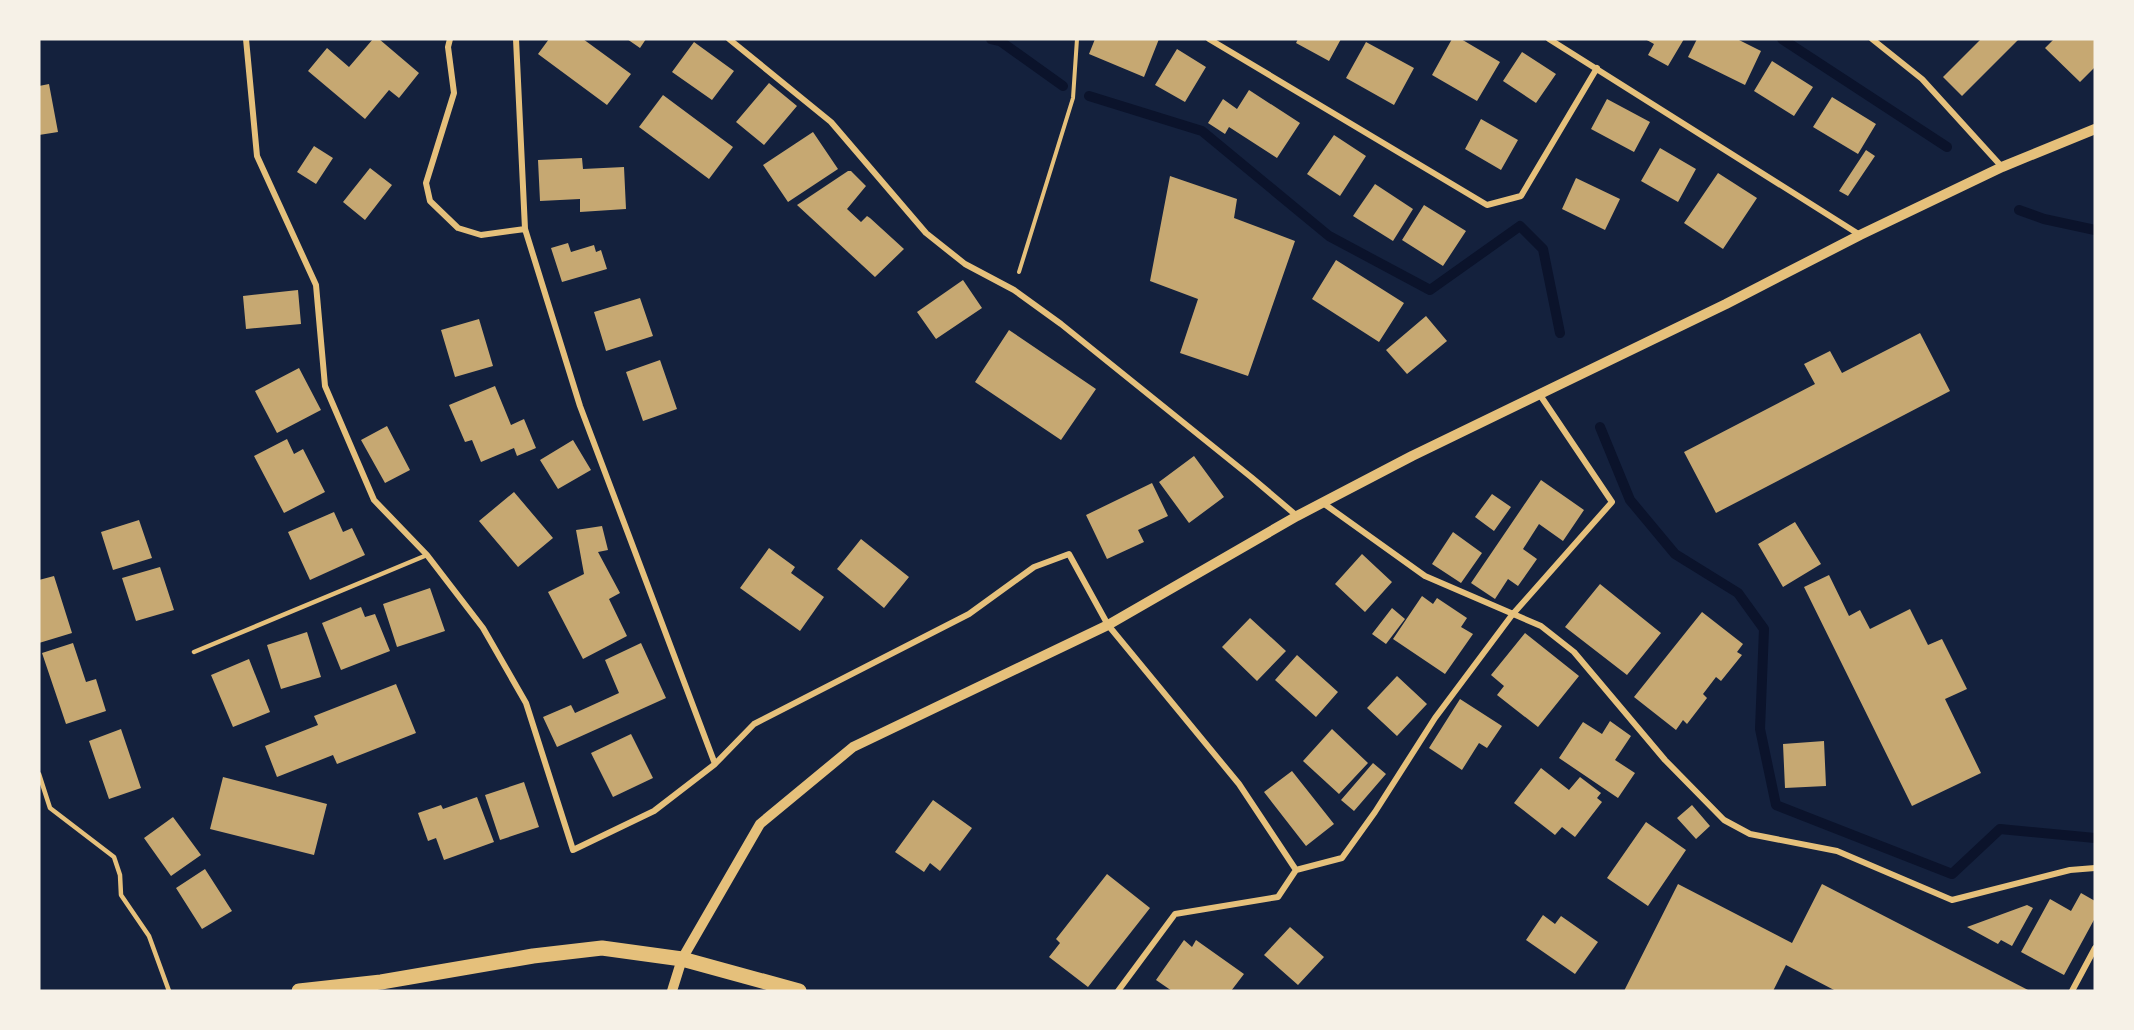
<svg xmlns="http://www.w3.org/2000/svg" width="2134" height="1030" viewBox="0 0 2134 1030" font-family="'Source Sans 3',sans-serif">
  <rect width="100%" height="100%" fill="#14213d"/>
  <g fill="none" stroke-linecap="round" stroke-linejoin="round">
    <path stroke="#0b132b" stroke-width="10" d="M991,39L1000,41L1063,86
      M1782,39L1947,147
      M1089,96L1202,131L1329,236L1430,290L1520,226L1543,249L1560,333
      M2019,210L2044,219L2095,230
      M1600,427L1630,500L1675,554L1738,593L1764,629L1760,729L1776,805L1952,874L2000,829L2095,838"/>
  </g>
  <path fill="#c6a872" d="M373,39H379L419,73L399,98L389,90L365,119L308,71L327,48L349,67Z
    M549,39H583L631,74L607,105L538,54Z
    M627,39H646L640,48Z
    M1095,39H1159L1144,77L1089,54Z
    M1298,39H1341L1329,61L1296,43Z
    M1452,39H1461L1500,62L1477,101L1432,75Z
    M1645,39H1684L1668,66L1648,55L1654,44Z
    M1697,39H1737L1761,51L1745,85L1688,57Z
    M1981,39H2019L1962,96L1943,77Z
    M2054,39H2095V67L2080,82L2045,48Z
    M694,42L734,71L712,100L672,72Z
    M1366,42L1414,68L1394,105L1346,78Z
    M1177,49L1206,67L1185,102L1155,85Z
    M1522,52L1556,74L1536,103L1503,81Z
    M1772,61L1813,87L1794,116L1754,91Z
    M769,83L797,106L764,145L736,122Z
    M49,84L58,132L39,135V86Z
    M1249,90L1300,123L1277,158L1229,127L1225,134L1208,123L1223,99L1237,109Z
    M663,95L733,147L709,179L639,127Z
    M1832,97L1876,124L1858,154L1813,127Z
    M1607,99L1650,122L1634,152L1591,129Z
    M1481,119L1518,140L1501,170L1465,149Z
    M813,132L838,169L788,202L763,165Z
    M1334,135L1366,156L1340,196L1307,174Z
    M314,146L333,158L316,184L297,172Z
    M1660,148L1696,169L1678,202L1641,181Z
    M1866,150L1875,156L1848,196L1839,191Z
    M582,158L583,169L624,167L626,209L580,212V199L540,201L538,160Z
    M370,168L392,185L365,220L343,202Z
    M848,171H851L866,186L847,209L861,222L867,216L870,218L904,249L875,277L797,205Z
    M1718,173L1757,198L1723,249L1684,223Z
    M1170,176L1237,199L1234,218L1295,241L1248,376L1180,353L1198,299L1150,281Z
    M1576,178L1620,199L1605,230L1562,209Z
    M1375,184L1413,209L1393,241L1353,216Z
    M1424,205L1466,231L1443,266L1402,240Z
    M568,243L571,252L594,245L596,252L601,250L607,269L562,282L551,248Z
    M1336,260L1404,303L1379,342L1312,299Z
    M963,280L982,308L936,339L917,312Z
    M298,290L301,324L246,329L243,296Z
    M640,298L653,336L606,351L594,312Z
    M1426,316L1447,341L1407,374L1386,350Z
    M479,319L493,366L455,377L441,330Z
    M1009,330L1096,389L1061,440L975,382Z
    M1920,333L1950,391L1716,513L1684,452L1815,384L1804,364L1830,351L1842,373Z
    M660,360L677,409L643,421L626,372Z
    M299,368L321,410L277,433L255,391Z
    M495,386L511,425L524,419L536,448L517,456L514,448L481,462L472,440L465,442L449,405Z
    M387,426L410,470L385,483L361,440Z
    M287,439L294,454L303,449L325,492L284,513L254,456Z
    M573,440L591,470L558,489L540,460Z
    M1194,456L1224,497L1189,523L1159,482Z
    M1541,480L1584,510L1563,541L1539,524L1523,549L1537,559L1518,586L1508,579L1495,599L1471,583Z
    M1152,483L1168,516L1138,530L1144,542L1107,559L1086,515Z
    M514,492L553,538L518,567L479,521Z
    M1492,494L1511,507L1494,531L1475,517Z
    M334,512L343,532L352,528L365,555L310,580L288,532Z
    M139,520L152,558L113,570L101,532Z
    M1795,522L1821,564L1783,587L1758,544Z
    M602,526L608,550L598,552L620,593L609,599L627,636L583,659L548,592L584,574L576,530Z
    M1453,532L1482,553L1461,583L1432,564Z
    M861,539L909,577L884,608L837,569Z
    M769,548L795,567L791,573L824,597L800,631L740,588Z
    M1362,554L1392,582L1365,612L1335,584Z
    M160,567L174,610L136,621L122,578Z
    M1829,575L1849,616L1860,610L1870,629L1910,609L1928,645L1942,639L1967,689L1945,699L1981,773L1912,806L1804,587Z
    M54,576L72,633L39,643V580Z
    M1600,584L1661,633L1627,675L1565,627Z
    M430,588L445,631L397,647L383,604Z
    M1422,596L1433,604L1437,598L1467,618L1461,627L1473,634L1445,674L1393,639Z
    M361,607L365,617L375,614L390,651L341,670L322,623Z
    M1392,608L1405,619L1386,644L1372,634Z
    M1702,612L1743,644L1737,652L1742,655L1721,681L1716,677L1703,694L1707,698L1687,724L1683,720L1676,730L1634,697Z
    M1250,618L1286,651L1257,681L1222,647Z
    M307,632L321,677L281,689L267,645Z
    M1525,633L1579,676L1538,727L1497,695L1504,686L1491,675Z
    M73,643L86,682L96,679L106,711L66,724L42,653Z
    M641,643L666,698L557,747L543,717L571,705L575,713L619,693L605,660Z
    M1297,655L1338,692L1316,717L1275,680Z
    M249,659L270,712L233,727L211,675Z
    M1397,676L1427,704L1397,736L1367,708Z
    M396,684L416,733L337,764L333,755L277,777L265,746L318,725L314,716Z
    M1460,699L1502,726L1487,748L1479,743L1462,770L1429,748Z
    M1610,721L1631,736L1615,760L1635,773L1618,798L1559,758L1583,722L1602,734Z
    M121,729L141,788L109,799L89,741Z
    M1332,729L1368,763L1339,794L1303,761Z
    M631,734L653,778L613,797L591,753Z
    M1824,741L1826,786L1785,788L1783,744Z
    M1373,763L1386,774L1354,811L1341,800Z
    M1541,768L1569,790L1580,777L1601,793L1597,798L1602,802L1575,837L1562,827L1555,835L1514,803Z
    M1292,771L1334,824L1306,846L1264,792Z
    M223,777L327,804L314,855L210,829Z
    M524,782L539,827L500,840L485,795Z
    M477,797L494,842L444,860L436,838L428,841L418,813L441,805L443,809Z
    M933,800L972,828L940,871L930,863L924,872L895,852Z
    M1692,805L1710,826L1696,839L1677,818Z
    M173,817L201,855L171,876L144,838Z
    M1646,822L1686,850L1648,906L1607,878Z
    M205,869L232,911L202,929L176,888Z
    M1107,874L1150,908L1088,987L1049,957L1060,943L1056,939Z
    M1678,884L1792,943L1822,884L2030,991H1836L1786,965L1773,991H1624Z
    M2081,893L2095,901V918L2064,975L2021,952L2050,899L2071,911Z
    M2027,905L2033,908L2012,946L2001,940L1998,944L1967,927Z
    M1543,915L1555,924L1561,916L1598,942L1575,974L1526,940Z
    M1290,927L1324,957L1298,985L1264,955Z
    M1184,940L1192,947L1196,940L1244,974L1231,991H1172L1156,980Z"/>
  <g fill="none" stroke-linecap="round" stroke-linejoin="round">
    <path stroke="#e5c07b" stroke-width="4" d="M1019,272L1073,98L1077,39"/>
    <path stroke="#e5c07b" stroke-width="4.5" d="M194,652L427,555
      M39,774L50,808L114,857L120,875L121,895L149,936L169,991"/>
    <path stroke="#e5c07b" stroke-width="6" d="M246,39L257,156L316,285L325,386L374,500L427,555L483,628L526,703L573,850L654,811L715,764L754,724L969,614L1034,567L1069,554L1108,625L1239,784L1296,870L1278,897L1175,914L1118,991
      M450,39L448,47L454,93L426,183L430,201L458,228L481,235L525,229
      M516,39L525,229L580,406L715,764
      M729,39L831,122L926,233L965,264L1014,290L1061,324L1251,477L1297,516
      M1209,39L1487,205L1521,196L1597,68
      M1549,39L1860,235
      M1872,39L1922,79L2002,167
      M1323,503L1425,576L1541,626L1574,652L1665,760L1724,820L1750,834L1837,851L1952,900L2070,870L2095,868
      M1296,870L1342,858L1375,812L1435,718L1512,615L1612,502L1540,395
      M2072,991L2095,948"/>
    <path stroke="#e5c07b" stroke-width="10" d="M672,991L682,959L760,824L853,747L1108,625L1297,516L1412,456L1726,304L1860,235L2002,167L2095,129"/>
    <path stroke="#e5c07b" stroke-width="15" d="M299,991L381,982L533,956L602,948L682,959L799,991"/>
  </g>
  <rect width="2134" height="1030" fill="none" stroke="#f6f1e7" stroke-width="81"/>
</svg>
